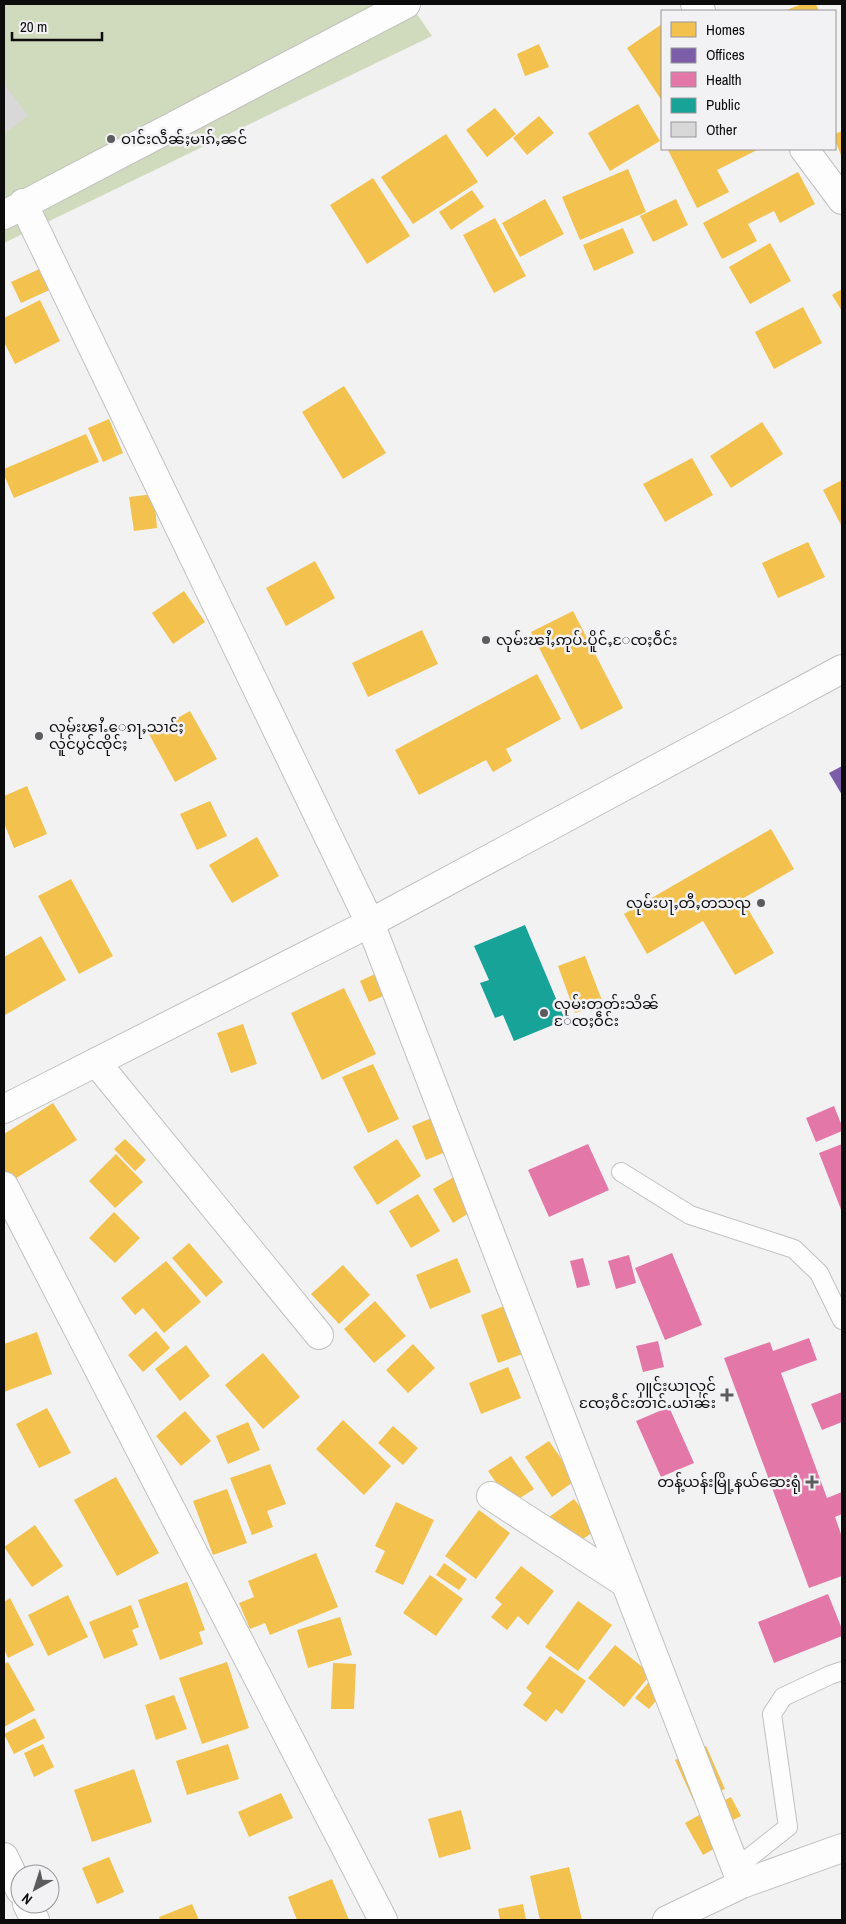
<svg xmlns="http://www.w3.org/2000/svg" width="846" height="1924" viewBox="0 0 846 1924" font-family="'Archivo Narrow','Noto Sans Myanmar',sans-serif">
  <rect width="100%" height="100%" fill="#f2f2f3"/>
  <path fill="#d0dabd" d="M4,4H410L432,36L4,243Z"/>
  <path fill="#f2c14e" d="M802,4H816L819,11H784Z
    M662,24V101L627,48Z
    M539,44L549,67L525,76L517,54Z
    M638,104L660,141L610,171L588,133Z
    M495,108L516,134L487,157L466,130Z
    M539,116L554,133L527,155L513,138Z
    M842,131V158L835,140V134Z
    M446,134L478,182L413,224L381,177Z
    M671,149H759L717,170L729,192L697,208L668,150Z
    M628,169L646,212L580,240L562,197Z
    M798,172L815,204L780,223L774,211L748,224L757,241L722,259L703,223Z
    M373,178L410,236L367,264L330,205Z
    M472,190L484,207L451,230L439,212Z
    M545,199L564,234L520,257L502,223Z
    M676,199L688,225L653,242L640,216Z
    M495,218L526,276L494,293L463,235Z
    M623,228L634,253L594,271L583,245Z
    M770,243L791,281L750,304L729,267Z
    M46,266L56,287L21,303L11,282Z
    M842,289V311L832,295Z
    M40,300L60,341L15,364L4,342V318Z
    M803,307L822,343L774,369L755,332Z
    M344,386L386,453L343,479L302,412Z
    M109,419L123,453L103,462L88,428Z
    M762,422L783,454L731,488L710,456Z
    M86,434L99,462L14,498L4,475V469Z
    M692,458L713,495L665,522L643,484Z
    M842,480V527L823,490Z
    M154,494L157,528L134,531L129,497Z
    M808,542L825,577L778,598L762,563Z
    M315,561L335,598L286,626L266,588Z
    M184,591L205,622L173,644L152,613Z
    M573,611L623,708L581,730L531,632Z
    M422,630L438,664L368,697L352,663Z
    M537,674L561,719L506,749L512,761L493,772L486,760L419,795L395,750Z
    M190,711L217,759L175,782L149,734Z
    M27,786L47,834L14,848L4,823V796Z
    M210,801L227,836L197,850L180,814Z
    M771,829L794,869L742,899L774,953L735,975L703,921L647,954L624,914Z
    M257,837L279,876L232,903L209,865Z
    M71,879L113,956L79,974L38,896Z
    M41,936L66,980L5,1015L4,1012V957Z
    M585,956L603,1003L575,1013L558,966Z
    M386,969L395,991L369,1002L360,981Z
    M344,988L376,1054L322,1080L291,1013Z
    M243,1024L257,1064L231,1073L217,1033Z
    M373,1064L399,1119L368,1133L342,1077Z
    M53,1103L77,1140L10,1182L4,1172V1134Z
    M444,1113L458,1147L426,1160L412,1126Z
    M125,1139L146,1160L135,1171L114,1149Z
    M397,1139L421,1176L377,1205L353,1167Z
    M116,1154L143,1182L115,1208L89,1181Z
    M456,1176L477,1208L453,1223L433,1189Z
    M418,1194L440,1231L411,1248L389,1211Z
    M114,1212L140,1238L115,1263L89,1238Z
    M189,1243L223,1282L206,1297L172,1258Z
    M457,1258L471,1292L430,1309L416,1275Z
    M166,1261L201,1302L164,1333L143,1308L135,1315L121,1298Z
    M343,1265L370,1295L339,1324L311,1294Z
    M375,1301L406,1336L374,1363L344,1329Z
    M512,1303L531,1351L498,1363L481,1315Z
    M156,1331L170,1348L143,1372L128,1355Z
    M37,1332L52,1374L4,1392V1344Z
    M413,1344L435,1368L408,1393L386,1370Z
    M186,1345L210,1376L180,1401L155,1369Z
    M263,1353L300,1397L263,1429L225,1385Z
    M508,1367L521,1398L481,1414L469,1383Z
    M47,1408L71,1453L39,1468L16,1424Z
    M185,1411L211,1441L181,1466L156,1436Z
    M343,1420L391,1466L364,1495L316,1449Z
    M248,1422L260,1450L228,1464L216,1436Z
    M393,1426L418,1448L403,1465L378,1443Z
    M549,1441L576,1480L552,1497L525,1457Z
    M511,1456L534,1489L511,1504L488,1471Z
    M270,1464L286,1504L267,1511L273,1527L252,1535L230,1478Z
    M116,1477L159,1553L117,1576L74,1500Z
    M227,1489L247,1543L213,1555L193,1501Z
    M574,1499L597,1529L561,1555L538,1525Z
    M396,1502L434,1520L403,1585L375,1572L385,1551L375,1546Z
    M479,1510L510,1533L476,1579L445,1556Z
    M35,1525L63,1566L32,1587L4,1547Z
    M316,1553L338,1607L270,1635L265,1623L250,1629L239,1603L254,1597L248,1581Z
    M444,1563L467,1579L459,1590L436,1575Z
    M521,1566L554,1591L528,1625L518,1616L507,1630L491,1617L502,1604L495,1598Z
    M430,1575L463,1599L436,1636L403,1613Z
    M187,1582L205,1630L199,1632L203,1644L160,1660L138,1600Z
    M68,1595L88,1637L48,1656L28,1615Z
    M10,1598L34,1645L8,1658L4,1649V1602Z
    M578,1601L612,1625L578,1671L545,1647Z
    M131,1605L139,1627L132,1630L138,1645L104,1659L89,1622Z
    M340,1617L352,1655L308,1668L297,1630Z
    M615,1645L651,1674L624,1707L588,1678Z
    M550,1656L586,1681L562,1714L556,1709L546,1722L523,1705L532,1693L526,1688Z
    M8,1662L35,1710L4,1727V1664Z
    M227,1662L249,1728L202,1744L179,1678Z
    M333,1663L356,1664L354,1709H331Z
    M654,1676L667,1688L649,1709L635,1698Z
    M174,1695L187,1729L156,1740L145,1705Z
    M35,1718L45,1738L14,1754L4,1734Z
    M43,1744L54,1767L34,1777L24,1753Z
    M228,1744L239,1779L187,1795L176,1761Z
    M706,1746L725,1789L694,1802L675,1760Z
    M134,1769L152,1822L92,1842L74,1790Z
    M281,1793L293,1818L249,1837L238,1812Z
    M731,1797L741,1816L725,1824L715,1805Z
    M710,1809L728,1841L703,1855L685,1823Z
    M461,1810L471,1849L439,1858L428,1819Z
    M109,1857L124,1892L97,1904L82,1868Z
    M569,1867L582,1920H540L530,1876Z
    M332,1879L349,1920H297L288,1897Z
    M192,1904L199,1920H160L159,1917Z
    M523,1904L526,1920H500L498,1909Z"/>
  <path fill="#7b5ea7" d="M842,766V795L829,773Z"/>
  <path fill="#e377a8" d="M834,1106L842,1126V1131L816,1142L806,1118Z
    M588,1144L609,1190L549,1217L528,1170Z
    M842,1144V1212L819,1153Z
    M672,1253L702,1325L665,1340L635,1268Z
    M629,1255L636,1283L616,1289L608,1261Z
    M583,1258L590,1285L577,1288L570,1261Z
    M809,1338L817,1360L781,1373L827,1498L842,1492V1514L835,1517L842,1537V1576L809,1588L724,1358L770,1342L773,1351Z
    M658,1341L664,1367L643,1372L636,1346Z
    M842,1392V1422L822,1430L811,1404Z
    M669,1407L694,1463L661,1477L636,1421Z
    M828,1594L842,1629V1636L774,1663L758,1622Z"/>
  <path fill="#17a398" d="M525,925L565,1020L514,1041L503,1015L495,1018L480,983L489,980L474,946Z"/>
  <path fill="#d8d8d9" d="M6,86L28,116L4,134V88Z"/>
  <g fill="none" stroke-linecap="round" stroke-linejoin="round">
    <g stroke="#c0c0c0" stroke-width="20">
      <path id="lane" d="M621,1172L690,1215L794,1249L819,1273L842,1320
        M736,1868L788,1827L772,1714L783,1697L830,1675L842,1671"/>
    </g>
    <g stroke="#c0c0c0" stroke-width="30">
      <path id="street" d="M695,4L701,11
        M804,149L842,200
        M23,203L370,923L742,1884
        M4,215L406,4
        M96,1062L319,1335
        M4,1109L370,923L842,669
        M4,1186L383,1920
        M491,1496L625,1583
        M4,1857L20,1890
        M27,1904L35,1920
        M667,1920L742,1884L842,1848"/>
    </g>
    <use href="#lane" stroke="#fdfdfd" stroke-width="18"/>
    <use href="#street" stroke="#fdfdfd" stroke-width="28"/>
  </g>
  <g fill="#5c5c5e" stroke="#f2f1f4" stroke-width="2">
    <circle cx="111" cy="139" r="5"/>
    <circle cx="486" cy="640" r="5"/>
    <circle cx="39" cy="736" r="5"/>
    <circle cx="761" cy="903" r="5"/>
    <circle cx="544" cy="1013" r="5"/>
    <path d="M724.5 1387.5h5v5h5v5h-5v5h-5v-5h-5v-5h5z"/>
    <path d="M809.5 1474.5h5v5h5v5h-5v5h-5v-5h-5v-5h5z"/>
  </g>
  <g text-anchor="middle" stroke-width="5" stroke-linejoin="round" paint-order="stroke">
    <g font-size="15" fill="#0c0c0d" stroke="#f2f1f4" text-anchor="start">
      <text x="121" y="144">ဝၢင်းလဵၼ်ႈမၢၵ်ႇၼင်</text>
      <text x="496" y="645">လုမ်းၽၢႆႇဢုပ်ႉပိူင်ႇႄၸႈဝဵင်း</text>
      <text x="49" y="732">လုမ်းၽၢႆႇေၵႃႇသၢင်ႈ<tspan x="49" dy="17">လူင်ပွင်ၸိုင်ႈ</tspan></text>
      <text x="751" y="908" text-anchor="end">လုမ်းပႃႇတီႇတသၺ</text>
      <text x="554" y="1009">လုမ်းတတ်းသိၼ်<tspan x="554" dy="17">ႄၸႈဝဵင်း</tspan></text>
      <text x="716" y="1391" text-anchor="end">ႁူင်းယႃလူင်<tspan x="716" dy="17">ၸႄႈဝဵင်းတၢင်ႉယၢၼ်း</tspan></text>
      <text x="801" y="1487" text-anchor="end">တန့်ယန်းမြို့နယ်ဆေးရုံ</text>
    </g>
  </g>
  <rect width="846" height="1924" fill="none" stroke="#0c0c0d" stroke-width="10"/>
  <rect x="661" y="10" width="175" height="140" fill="#f2f1f4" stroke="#969598"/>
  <rect x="671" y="22" width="25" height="15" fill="#f2c14e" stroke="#969598"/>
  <text x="706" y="35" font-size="15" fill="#0c0c0d">Homes</text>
  <rect x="671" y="48" width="25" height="15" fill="#7b5ea7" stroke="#969598"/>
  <text x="706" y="60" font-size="15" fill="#0c0c0d">Offices</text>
  <rect x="671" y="72" width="25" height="15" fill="#e377a8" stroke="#969598"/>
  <text x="706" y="85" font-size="15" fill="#0c0c0d">Health</text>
  <rect x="671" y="98" width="25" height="15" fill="#17a398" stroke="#969598"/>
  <text x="706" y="110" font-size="15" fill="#0c0c0d">Public</text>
  <rect x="671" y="122" width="25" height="15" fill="#d8d8d9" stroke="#969598"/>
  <text x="706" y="135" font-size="15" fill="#0c0c0d">Other</text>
  <g transform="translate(35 1889) rotate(219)"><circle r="24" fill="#f2f1f4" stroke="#969598"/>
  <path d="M0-4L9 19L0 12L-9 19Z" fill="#5c5c5e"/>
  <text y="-8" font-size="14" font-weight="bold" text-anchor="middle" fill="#0c0c0d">N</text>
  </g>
  <path d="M12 32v8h90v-8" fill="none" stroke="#0c0c0d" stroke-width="2.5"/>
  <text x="20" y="32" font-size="15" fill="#0c0c0d" stroke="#f2f1f4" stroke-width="4" paint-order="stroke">20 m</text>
</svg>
